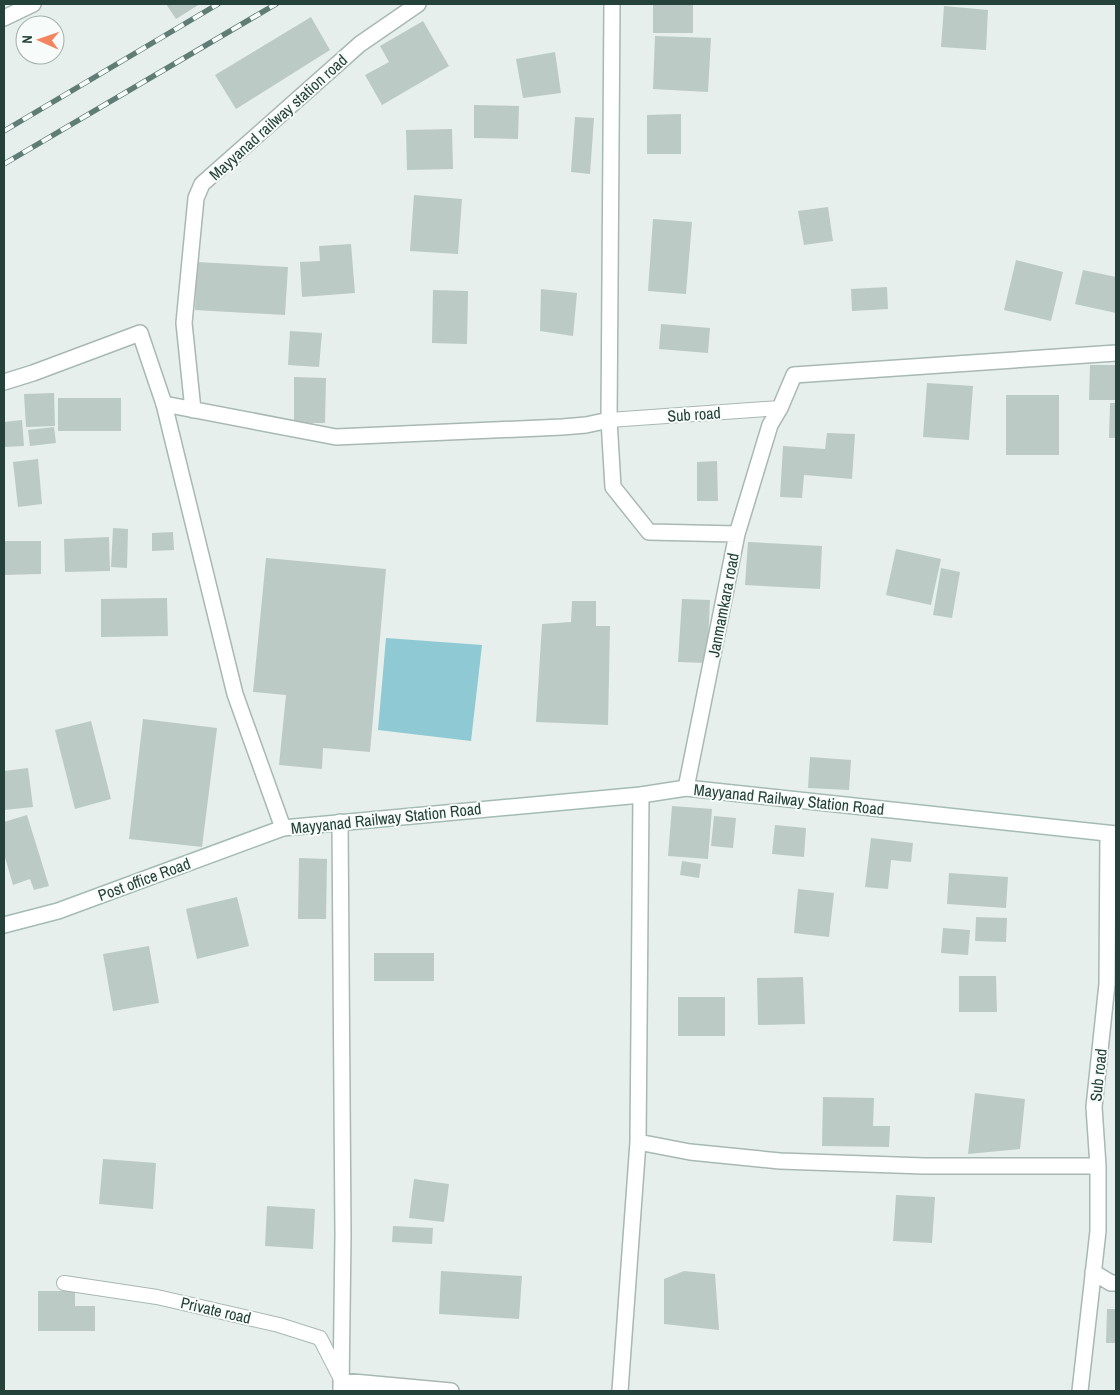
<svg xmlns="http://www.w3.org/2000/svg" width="1120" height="1395" font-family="'Archivo Narrow',sans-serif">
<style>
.water{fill:#8ec9d4}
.building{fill:#bbcac4}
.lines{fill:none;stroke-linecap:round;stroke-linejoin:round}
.service-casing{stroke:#a8b8b2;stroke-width:16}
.minor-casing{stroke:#a8b8b2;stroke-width:18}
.tertiary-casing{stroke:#a8b8b2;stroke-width:18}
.secondary-casing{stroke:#a4bbb3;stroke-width:18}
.service{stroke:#fff;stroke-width:14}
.minor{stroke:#fff;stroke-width:15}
.tertiary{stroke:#fff;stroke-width:15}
.secondary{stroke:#fff;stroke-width:15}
.rail-casing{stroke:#5f7d75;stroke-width:5.5}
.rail{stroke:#f7fbf9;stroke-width:4;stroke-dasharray:11;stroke-linecap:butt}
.labels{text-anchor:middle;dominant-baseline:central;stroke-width:4;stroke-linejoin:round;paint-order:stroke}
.street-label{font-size:16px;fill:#24423a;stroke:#f7fbf9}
</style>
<rect width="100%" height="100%" fill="#e6efeb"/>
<path class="water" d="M 386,638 L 482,645 L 471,741 L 378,730 Z"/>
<path class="building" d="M 166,4 L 200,4 L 176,19 Z
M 653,4 L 693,4 L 693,33 L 653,33 Z
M 944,6 L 988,10 L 986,50 L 941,47 Z
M 311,17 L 330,50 L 236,109 L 215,75 Z
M 423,21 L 449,66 L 382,105 L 365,75 L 389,62 L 380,46 Z
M 655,36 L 711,38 L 708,92 L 653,89 Z
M 555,52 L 561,93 L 523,98 L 516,59 Z
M 474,105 L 519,106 L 518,139 L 474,138 Z
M 681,114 L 681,154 L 647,154 L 647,115 Z
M 575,117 L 594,118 L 590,174 L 571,172 Z
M 452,129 L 453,169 L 407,170 L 406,130 Z
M 414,195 L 462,199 L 458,254 L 410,251 Z
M 828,207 L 833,241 L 804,245 L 798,211 Z
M 653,219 L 692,222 L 686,294 L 648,291 Z
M 351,244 L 355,293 L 302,297 L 300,262 L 320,261 L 319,246 Z
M 1016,260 L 1063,272 L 1051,321 L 1004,310 Z
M 197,262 L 288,267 L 285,315 L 195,310 Z
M 1083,270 L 1116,277 L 1116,313 L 1075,304 Z
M 887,287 L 888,309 L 852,311 L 851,289 Z
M 541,289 L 577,293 L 573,336 L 540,331 Z
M 433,290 L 468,291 L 467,344 L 432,343 Z
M 661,324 L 710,328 L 708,353 L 659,349 Z
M 290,331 L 322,333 L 319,367 L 288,365 Z
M 1090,365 L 1116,365 L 1116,400 L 1089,400 Z
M 294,377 L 326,378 L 325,423 L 294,423 Z
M 927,383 L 973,386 L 969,440 L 923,437 Z
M 54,393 L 55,426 L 26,427 L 24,394 Z
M 1006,395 L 1059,395 L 1059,455 L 1006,455 Z
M 58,398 L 121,398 L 121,431 L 58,431 Z
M 1110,403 L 1116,403 L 1116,438 L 1109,438 Z
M 22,420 L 24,446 L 4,447 L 4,422 Z
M 54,427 L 56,443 L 30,446 L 28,430 Z
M 827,433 L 855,434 L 852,479 L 804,475 L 802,498 L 780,497 L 783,446 L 825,449 Z
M 38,459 L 42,504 L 18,507 L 13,462 Z
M 717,461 L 718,501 L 697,501 L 697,462 Z
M 113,528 L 128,529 L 127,568 L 111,567 Z
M 173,532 L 174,550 L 152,551 L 152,533 Z
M 109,537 L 110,571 L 65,572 L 64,539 Z
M 4,541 L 41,541 L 41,574 L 4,575 Z
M 748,542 L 822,546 L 820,589 L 745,585 Z
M 896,549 L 941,559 L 931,605 L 886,595 Z
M 266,558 L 386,569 L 370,752 L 323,748 L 322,769 L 279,765 L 286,695 L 253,692 Z
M 941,568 L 960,572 L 952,618 L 933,615 Z
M 167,598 L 168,636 L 101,637 L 101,599 Z
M 682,599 L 710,600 L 707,663 L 678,662 Z
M 572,601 L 596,601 L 596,626 L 610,626 L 608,725 L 536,722 L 542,624 L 571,622 Z
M 143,719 L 217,728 L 202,847 L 129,839 Z
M 91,721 L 111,799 L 75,809 L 55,730 Z
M 810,757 L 851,760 L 849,790 L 808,788 Z
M 28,768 L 33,807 L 4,810 L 4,771 Z
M 672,806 L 712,809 L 708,859 L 668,856 Z
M 27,815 L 49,886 L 34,890 L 30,879 L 13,885 L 4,854 L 4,822 Z
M 714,816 L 736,818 L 733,848 L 711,846 Z
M 775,825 L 806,828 L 804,857 L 772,854 Z
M 871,838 L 913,843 L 911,862 L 891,860 L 888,889 L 865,887 Z
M 299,858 L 327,859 L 326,919 L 298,919 Z
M 682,861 L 701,864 L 699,878 L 680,875 Z
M 949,873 L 1008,877 L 1006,908 L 947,904 Z
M 798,889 L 834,893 L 829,937 L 794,933 Z
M 237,897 L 249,946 L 197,959 L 186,909 Z
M 976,917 L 1007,918 L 1006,942 L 975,941 Z
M 943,928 L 970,930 L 968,955 L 941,953 Z
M 149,946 L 159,1003 L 113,1011 L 103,954 Z
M 374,953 L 434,953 L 434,981 L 374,981 Z
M 959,976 L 996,976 L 997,1012 L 959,1012 Z
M 803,977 L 805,1024 L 758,1025 L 757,978 Z
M 678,997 L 725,997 L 725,1036 L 678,1036 Z
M 975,1093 L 1025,1099 L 1020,1149 L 968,1154 Z
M 823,1097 L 874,1098 L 873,1126 L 890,1126 L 889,1147 L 822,1146 Z
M 103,1159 L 156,1163 L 153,1209 L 99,1204 Z
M 414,1179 L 449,1184 L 444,1222 L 409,1218 Z
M 896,1195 L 935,1197 L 932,1243 L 893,1241 Z
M 267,1206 L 315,1209 L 313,1249 L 265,1246 Z
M 393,1226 L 433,1228 L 432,1244 L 392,1242 Z
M 441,1271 L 522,1276 L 519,1319 L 439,1314 Z
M 684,1271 L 715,1274 L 719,1330 L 664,1324 L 664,1279 Z
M 38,1291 L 75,1291 L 75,1306 L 95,1306 L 95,1331 L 38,1331 Z
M 1107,1309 L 1116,1309 L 1116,1343 L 1106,1343 Z"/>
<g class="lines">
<defs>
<path id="service" d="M 609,420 L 780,408
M 64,1283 L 157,1297 L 279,1325 L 320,1338 L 342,1381"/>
<path id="minor" d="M 612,4 L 609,420 L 613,487 L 649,532 L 737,534
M 4,18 L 33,4
M 164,404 L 336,437 L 562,427 L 586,425 L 609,420
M 193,410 L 184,323 L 196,198 L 202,184 L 360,44 L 418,4
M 686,788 L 737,534 L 770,425 L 780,408 L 794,375 L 1116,353
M 340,822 L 343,1235 L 341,1391
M 638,1142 L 690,1152 L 780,1161 L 924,1166 L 1098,1166
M 1093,1272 L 1111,1283 L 1116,1283
M 342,1381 L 451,1391
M 620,1391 L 638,1142 L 641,795
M 1080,1391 L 1098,1231 L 1098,1166 L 1094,1107 L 1107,984 L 1108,834"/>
<path id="tertiary" d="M 4,382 L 33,373 L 140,333 L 164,404 L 235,694 L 283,828"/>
<path id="secondary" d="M 4,925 L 58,911 L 283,828 L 641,795 L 686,788 L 1116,834"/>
</defs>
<use href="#service" class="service-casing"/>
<use href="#minor" class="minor-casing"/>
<use href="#tertiary" class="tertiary-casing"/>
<use href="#secondary" class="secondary-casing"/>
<use href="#service" class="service"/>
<use href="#minor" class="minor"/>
<use href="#tertiary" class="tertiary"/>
<use href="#secondary" class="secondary"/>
<defs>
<path id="rail" d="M 4,131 L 218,4
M 4,164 L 276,4"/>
</defs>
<use href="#rail" class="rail-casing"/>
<use href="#rail" class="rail"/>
</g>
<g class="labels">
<g class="street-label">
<text transform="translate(278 117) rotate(-42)">Mayyanad railway station road</text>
<text transform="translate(694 414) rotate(-4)">Sub road</text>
<text transform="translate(723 605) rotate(-79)">Janmamkara road</text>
<text transform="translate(789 799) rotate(6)">Mayyanad Railway Station Road</text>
<text transform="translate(386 818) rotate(-6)">Mayyanad Railway Station Road</text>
<text transform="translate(144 879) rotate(-20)">Post office Road</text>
<text transform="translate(1098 1075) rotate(-84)">Sub road</text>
<text transform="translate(216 1310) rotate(13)">Private road</text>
</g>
</g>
<rect width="1120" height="1395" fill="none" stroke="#24423a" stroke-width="10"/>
<g transform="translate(40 40) rotate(272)"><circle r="24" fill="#f7fbf9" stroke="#a3b1ad"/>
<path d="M0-4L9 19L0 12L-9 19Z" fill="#f4845f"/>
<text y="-8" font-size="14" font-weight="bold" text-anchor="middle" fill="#24423a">N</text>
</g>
</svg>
